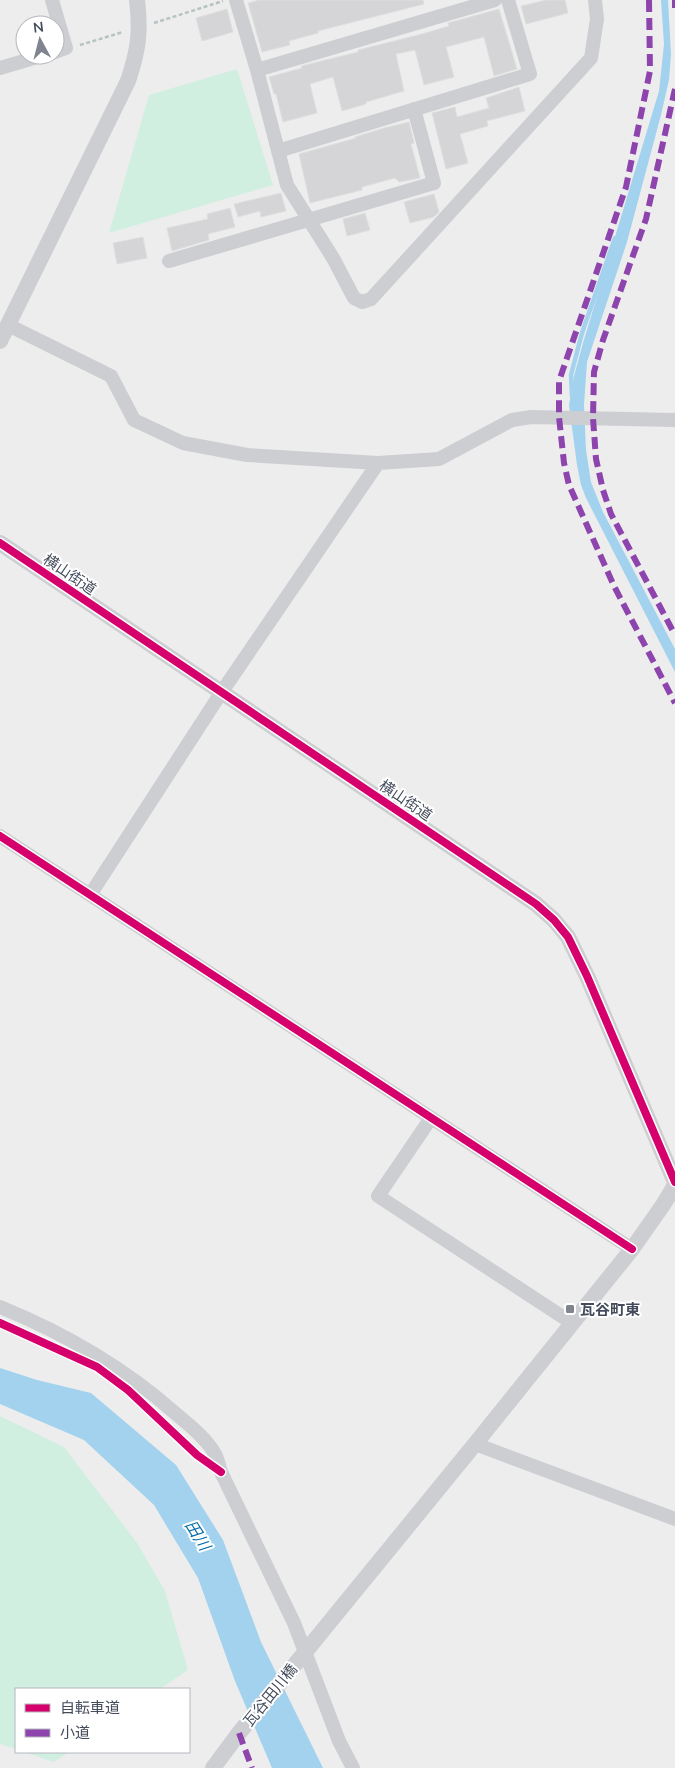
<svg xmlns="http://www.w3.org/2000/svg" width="675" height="1768" font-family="Mulish,'Noto Sans JP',sans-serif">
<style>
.green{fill:#d0efe1}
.water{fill:#a2d2ee}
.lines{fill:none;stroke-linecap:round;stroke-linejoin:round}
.stream{stroke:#a2d2ee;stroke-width:4.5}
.building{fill:#d5d5d7;stroke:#dfdfe0}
.path{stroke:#b7c3c2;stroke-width:2.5;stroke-dasharray:4 2.5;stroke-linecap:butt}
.minor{stroke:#ccced1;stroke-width:14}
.tertiary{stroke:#ccced1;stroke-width:16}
.quiet{stroke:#8e44ad;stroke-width:6;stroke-dasharray:12 6;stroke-linecap:butt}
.cycleway-casing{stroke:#fff;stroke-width:11}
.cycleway{stroke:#d6006c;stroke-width:8}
.poi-dot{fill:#80848e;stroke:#fff;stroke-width:2}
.labels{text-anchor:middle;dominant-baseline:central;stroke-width:4;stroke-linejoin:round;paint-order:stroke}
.street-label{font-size:15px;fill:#444c5b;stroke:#fff}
.poi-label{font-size:15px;font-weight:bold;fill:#444c5b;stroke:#fff;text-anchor:start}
.water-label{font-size:16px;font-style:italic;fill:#066eac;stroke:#fff}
</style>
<rect width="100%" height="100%" fill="#eeeded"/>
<path class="green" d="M 237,69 L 273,185 L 109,233 L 149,95 Z
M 0,1416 L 64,1447 L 138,1544 L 165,1591 L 188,1670 L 160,1689 L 16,1689 L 16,1749 L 0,1744 Z
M 24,1752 L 69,1752 L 54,1762 Z"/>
<path class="water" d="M 661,0 L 668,0 L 671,54 L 669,80 L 661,115 L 627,242 L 587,362 L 584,405 L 586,450 L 591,482 L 603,512 L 675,649 L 675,672 L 586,498 L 581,485 L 577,465 L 569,405 L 574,376 L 583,343 L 659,91 L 664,44 Z
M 0,1368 L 37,1380 L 91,1393 L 176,1465 L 223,1540 L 261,1642 L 323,1768 L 272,1768 L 235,1681 L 198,1578 L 154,1505 L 84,1440 L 0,1404 Z"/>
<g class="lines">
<path class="stream" d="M 572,396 L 571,375 L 582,333 L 615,238"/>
</g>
<path class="building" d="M 259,0 L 423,0 L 424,4 L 318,31 L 318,33 L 289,41 L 290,45 L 262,52 L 248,3 Z
M 546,0 L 565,0 L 568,13 L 526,24 L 521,6 Z
M 227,9 L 233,32 L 202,41 L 196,18 Z
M 499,9 L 517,69 L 494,76 L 484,37 L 446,47 L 454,77 L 424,85 L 415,50 L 396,54 L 404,91 L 366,102 L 366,104 L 342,111 L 333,77 L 310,84 L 317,113 L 283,122 L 276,94 L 274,94 L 269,77 L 302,68 L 301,66 L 358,52 L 358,50 L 422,34 L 449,26 L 448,23 Z
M 519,87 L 525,111 L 487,121 L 488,126 L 460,134 L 468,163 L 446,169 L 432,113 L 455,107 L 457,117 L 489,108 L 486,98 Z
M 409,122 L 414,143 L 411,144 L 420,178 L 399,182 L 395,178 L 362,187 L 362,190 L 310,203 L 299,154 L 356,138 L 355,137 L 384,128 Z
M 281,193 L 286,211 L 261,217 L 260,211 L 238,217 L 234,204 Z
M 434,194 L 439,212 L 434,217 L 410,223 L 404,202 Z
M 230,208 L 235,227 L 208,234 L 209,240 L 172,251 L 167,228 L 208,219 L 207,214 Z
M 365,213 L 370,230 L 347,236 L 343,219 Z
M 143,237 L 147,258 L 117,264 L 113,243 Z"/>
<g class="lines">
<path class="path" d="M 154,23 L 223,1
M 80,45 L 123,32"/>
<path class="minor" d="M 52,0 L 66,48 L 55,52
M 236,0 L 257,70 L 287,185 L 333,258 L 354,298 L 362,302 L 371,299 L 591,58 L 597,19 L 595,0
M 0,68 L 44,55
M 257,70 L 495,0
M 278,151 L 530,74 L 508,0
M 169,261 L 434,183 L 414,109
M 8,325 L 111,376 L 134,420 L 183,443 L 247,455 L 378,463 L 439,459 L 512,420 L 531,417 L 675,420
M 0,836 L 632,1249
M 90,895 L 221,693 L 378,463
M 431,1118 L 378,1196 L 572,1323
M 0,1307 C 64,1333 123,1367 175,1413 C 189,1425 205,1437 215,1454 C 218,1459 219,1466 221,1472 L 294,1623 L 339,1741 L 353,1768
M 475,1444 L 675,1519"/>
<path class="tertiary" d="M 0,341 L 128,81 C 138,51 141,33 137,0
M 0,543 L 536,904 L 554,920 L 568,937 L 587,976 L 675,1182
M 213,1768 L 239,1733 L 475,1444 L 632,1249 L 663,1205 L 675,1185"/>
<path class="quiet" d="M 649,0 L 650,71 L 626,187 L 559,381 L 559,417 L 564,463 L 569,485 L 614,586 L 675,703
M 675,0 L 675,8
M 675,89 L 646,219 L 603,340 L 594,372 L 593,418 L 596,459 L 603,490 L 611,514 L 675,635
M 239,1733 L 252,1768"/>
<defs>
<path id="cycleway" d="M 0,543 L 536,904 L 554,920 L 568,937 L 587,976 L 675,1182
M 0,836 L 632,1249
M 0,1323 L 97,1367 L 128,1390 L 197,1455 L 221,1472"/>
</defs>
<use href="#cycleway" class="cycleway-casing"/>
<use href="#cycleway" class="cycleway"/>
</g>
<rect class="poi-dot" x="565" y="1304" width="10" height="10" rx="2.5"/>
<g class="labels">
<g class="street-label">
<text transform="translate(70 574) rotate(34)">横山街道</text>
<text transform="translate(406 800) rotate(34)">横山街道</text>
<text transform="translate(270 1695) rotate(-51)">瓦谷田川橋</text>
</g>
<g class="poi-label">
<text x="580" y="1309">瓦谷町東</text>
</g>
<g class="water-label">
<text transform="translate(198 1535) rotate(58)">田川</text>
</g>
</g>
<rect x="15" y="1688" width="175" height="65" fill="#ffffff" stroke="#b4b7bd"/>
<rect x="25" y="1704" width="25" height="8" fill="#d6006c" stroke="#b4b7bd"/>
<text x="60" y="1713" font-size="15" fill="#444c5b">自転車道</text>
<rect x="25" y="1729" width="25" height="8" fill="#8e44ad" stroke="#b4b7bd"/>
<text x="60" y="1738" font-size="15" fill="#444c5b">小道</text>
<g transform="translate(40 40) rotate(353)"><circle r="24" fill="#ffffff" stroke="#b4b7bd"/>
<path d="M0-4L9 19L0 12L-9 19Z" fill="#80848e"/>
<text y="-8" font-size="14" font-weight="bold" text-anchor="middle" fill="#444c5b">N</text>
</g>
</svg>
